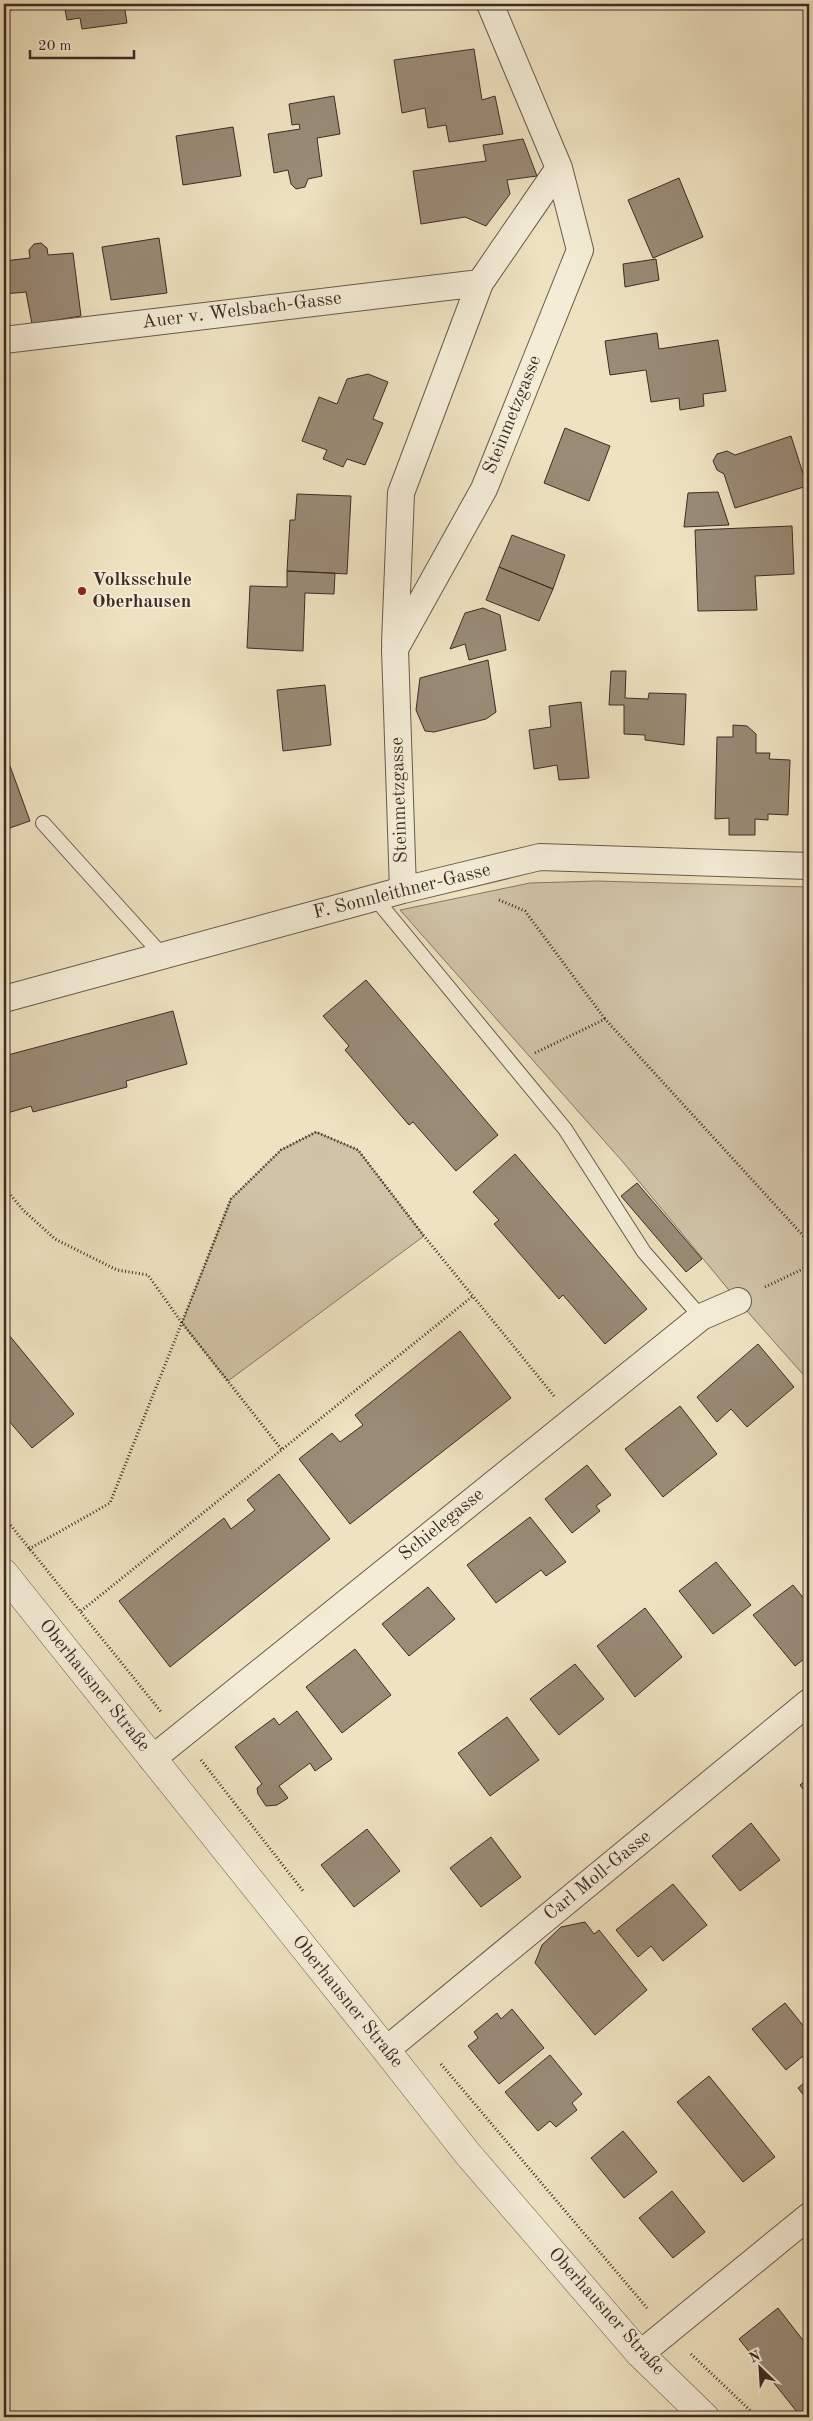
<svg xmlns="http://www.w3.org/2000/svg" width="813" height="2421" font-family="'Old Standard TT',serif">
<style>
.green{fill:#d0c3a6;stroke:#867866}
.building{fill:#998b76;stroke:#3c2c25}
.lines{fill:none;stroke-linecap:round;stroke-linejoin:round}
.service-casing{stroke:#685a4c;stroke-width:16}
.minor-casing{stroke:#685a4c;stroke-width:28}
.tertiary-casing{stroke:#685a4c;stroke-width:29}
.path{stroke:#3c2c25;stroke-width:3;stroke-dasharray:1 2.5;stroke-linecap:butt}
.service{stroke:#f4ecd6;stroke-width:14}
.minor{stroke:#f4ecd6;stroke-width:26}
.tertiary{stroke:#f4ecd6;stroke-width:28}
.poi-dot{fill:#8f2418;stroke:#f4ecd6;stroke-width:2}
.labels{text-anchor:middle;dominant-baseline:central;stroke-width:4;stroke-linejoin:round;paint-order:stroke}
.street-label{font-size:19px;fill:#3c2c25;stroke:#f4ecd6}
.poi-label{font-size:19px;font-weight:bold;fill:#3c2c25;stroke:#f4ecd6;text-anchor:start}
</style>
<rect width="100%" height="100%" fill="#eee2c0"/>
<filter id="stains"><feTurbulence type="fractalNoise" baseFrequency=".004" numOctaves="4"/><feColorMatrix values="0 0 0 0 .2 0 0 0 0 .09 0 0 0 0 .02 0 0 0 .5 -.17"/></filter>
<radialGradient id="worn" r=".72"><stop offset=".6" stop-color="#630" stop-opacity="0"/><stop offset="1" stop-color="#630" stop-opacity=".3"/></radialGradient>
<path class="green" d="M 597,881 L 809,887 L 809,1381 L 738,1301 L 622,1161 L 400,910 L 530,883 Z
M 316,1132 L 358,1150 L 424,1236 L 228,1381 L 182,1323 L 231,1199 L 281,1150 Z"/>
<path class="building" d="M 4,4 L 25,4 L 26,8 L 4,11 Z
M 25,4 L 57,4 L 26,8 Z
M 64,4 L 124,4 L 127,23 L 82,29 L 80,18 L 67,20 Z
M 474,49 L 482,100 L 495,96 L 503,134 L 449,142 L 446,125 L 428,128 L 425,108 L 402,113 L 394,60 Z
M 334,96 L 340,134 L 317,138 L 322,176 L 308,179 L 305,187 L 296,189 L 291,184 L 288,170 L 274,173 L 268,134 L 300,129 L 299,124 L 292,125 L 289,104 Z
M 233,127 L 241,176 L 183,185 L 176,136 Z
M 523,139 L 537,176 L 507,180 L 510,194 L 486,226 L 465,217 L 421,224 L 413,171 L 486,161 L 483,145 Z
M 679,178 L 703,237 L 653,258 L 628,200 Z
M 159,238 L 167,293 L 111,300 L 102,247 Z
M 41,243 L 47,248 L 48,255 L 73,253 L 81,316 L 32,324 L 26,292 L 4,294 L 4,261 L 30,258 L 29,250 L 34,244 Z
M 656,259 L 659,280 L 625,287 L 623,264 Z
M 657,333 L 659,349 L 718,340 L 726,391 L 703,394 L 704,406 L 680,410 L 679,398 L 651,402 L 646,370 L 610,375 L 605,341 Z
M 368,374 L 388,382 L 373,419 L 383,423 L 365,465 L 347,459 L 343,467 L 323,459 L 327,450 L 302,441 L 319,397 L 337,404 L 347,379 Z
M 565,428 L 610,446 L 589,501 L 544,483 Z
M 791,436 L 807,486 L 735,508 L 724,474 L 717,470 L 713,461 L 717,454 L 727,451 L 735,455 Z
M 718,492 L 729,525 L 684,527 L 688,493 Z
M 297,494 L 351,496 L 347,574 L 287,571 L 290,520 L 295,520 Z
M 792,526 L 794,574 L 755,576 L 757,610 L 698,611 L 695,530 Z
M 512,535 L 565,555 L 553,589 L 499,567 Z
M 499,567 L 553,589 L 539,621 L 486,600 Z
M 287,571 L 335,573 L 334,594 L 305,593 L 303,651 L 247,648 L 250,586 L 287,587 Z
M 483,608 L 500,615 L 506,650 L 469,660 L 465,644 L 450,649 L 465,613 Z
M 488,660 L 496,712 L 486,719 L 434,732 L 425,731 L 416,710 L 420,678 Z
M 611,671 L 626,671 L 625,698 L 648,699 L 649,693 L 686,694 L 684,745 L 645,740 L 645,735 L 624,734 L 624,705 L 609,705 Z
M 325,685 L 331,745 L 283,751 L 277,690 Z
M 581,702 L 589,778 L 559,780 L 557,765 L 534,769 L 529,730 L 551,727 L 549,706 Z
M 733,725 L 747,726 L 756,734 L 756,753 L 770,753 L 769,759 L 790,760 L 788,815 L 768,814 L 768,820 L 755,819 L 755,835 L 729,835 L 729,818 L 715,819 L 717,737 L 733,737 Z
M 10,766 L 30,821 L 4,830 L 4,768 Z
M 366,980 L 498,1135 L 456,1171 L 413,1122 L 409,1125 L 345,1050 L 349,1046 L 323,1016 Z
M 173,1011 L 187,1064 L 126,1081 L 127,1087 L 33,1112 L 31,1106 L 4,1114 L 4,1056 Z
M 515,1154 L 647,1309 L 605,1344 L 563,1295 L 559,1299 L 494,1224 L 499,1220 L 473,1192 Z
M 637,1183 L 702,1259 L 686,1272 L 621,1196 Z
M 4,1329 L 74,1414 L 32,1448 L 9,1421 L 5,1425 L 4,1423 Z
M 460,1331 L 511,1398 L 350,1524 L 299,1459 L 332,1433 L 340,1442 L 363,1425 L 355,1415 Z
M 758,1344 L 794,1387 L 747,1427 L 731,1409 L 717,1422 L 697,1397 Z
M 680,1406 L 717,1454 L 663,1497 L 625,1449 Z
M 587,1465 L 611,1495 L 596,1506 L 600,1511 L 572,1533 L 545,1499 Z
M 279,1474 L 330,1539 L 170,1667 L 119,1601 L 224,1518 L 231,1529 L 255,1510 L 247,1500 Z
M 530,1517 L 566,1562 L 546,1576 L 541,1570 L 496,1603 L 467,1565 Z
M 716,1562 L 751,1605 L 713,1634 L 679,1591 Z
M 793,1585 L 809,1605 L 809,1655 L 795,1666 L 753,1615 Z
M 428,1587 L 455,1619 L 409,1656 L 382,1624 Z
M 645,1608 L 682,1657 L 635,1697 L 597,1646 Z
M 355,1649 L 391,1695 L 342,1733 L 306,1687 Z
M 575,1664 L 604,1699 L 559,1735 L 530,1699 Z
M 297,1711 L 332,1759 L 315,1771 L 310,1763 L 279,1786 L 288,1798 L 277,1805 L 266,1806 L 258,1794 L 257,1788 L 262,1784 L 235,1747 L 274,1718 L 279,1725 Z
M 507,1717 L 539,1760 L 490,1796 L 458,1753 Z
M 809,1778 L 809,1797 L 800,1785 Z
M 751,1823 L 780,1860 L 740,1891 L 712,1856 Z
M 367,1829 L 400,1871 L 354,1907 L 321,1865 Z
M 491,1837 L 521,1877 L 481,1907 L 450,1868 Z
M 673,1884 L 707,1925 L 663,1961 L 651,1946 L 638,1957 L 616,1930 Z
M 585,1922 L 594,1934 L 599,1930 L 647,1990 L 595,2035 L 535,1963 L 542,1945 L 561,1927 Z
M 785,2003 L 809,2033 L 809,2051 L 786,2070 L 752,2029 Z
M 512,2009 L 544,2048 L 499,2084 L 468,2046 L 478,2038 L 474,2032 L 497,2013 L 501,2019 Z
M 550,2055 L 582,2094 L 572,2103 L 577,2110 L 556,2127 L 550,2121 L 538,2131 L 505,2092 Z
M 709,2076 L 775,2157 L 743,2182 L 677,2102 Z
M 809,2079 L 809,2102 L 798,2088 Z
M 623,2131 L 657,2172 L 624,2198 L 591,2158 Z
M 672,2191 L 705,2232 L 673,2258 L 639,2218 Z
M 778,2308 L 809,2348 L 809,2417 L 801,2417 L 739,2339 Z"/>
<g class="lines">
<defs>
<path id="service" d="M 43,823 L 162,955
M 375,898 L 565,1129 L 644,1252 L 701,1317"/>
<path id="minor" d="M 4,340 L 480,283
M 395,643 L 401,493 L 480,283 L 559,168
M 403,890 L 395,649 L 484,489 L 580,250 L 559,168 L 490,4
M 4,999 L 403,890 L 540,857 L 809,866
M 152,1759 L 701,1317 L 738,1301
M 386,2050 L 809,1702
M 640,2354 L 809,2216"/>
<path id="tertiary" d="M 4,1573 L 386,2050 L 467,2153 L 640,2354 L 705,2417"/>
</defs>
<use href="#service" class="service-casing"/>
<use href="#minor" class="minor-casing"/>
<use href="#tertiary" class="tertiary-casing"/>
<path class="path" d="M 499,900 L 525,911 L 605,1019
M 535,1053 L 605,1019 L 809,1242
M 4,1187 L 23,1210 L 55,1239 L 117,1270 L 148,1275 L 182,1323 L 282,1450
M 765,1287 L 809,1266
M 4,1517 L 162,1713
M 29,1549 L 110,1503 L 231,1199 L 281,1150 L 316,1132 L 358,1150 L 424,1236 L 554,1396
M 81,1611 L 473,1296
M 201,1760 L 303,1891
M 441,2064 L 647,2308
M 691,2354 L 757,2417"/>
<use href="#service" class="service"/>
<use href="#minor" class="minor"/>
<use href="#tertiary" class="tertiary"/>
</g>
<circle class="poi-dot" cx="82" cy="591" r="5"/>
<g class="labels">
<g class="street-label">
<text transform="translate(242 311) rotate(-7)">Auer v. Welsbach-Gasse</text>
<text transform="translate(513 415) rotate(-68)">Steinmetzgasse</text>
<text transform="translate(400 800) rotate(-92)">Steinmetzgasse</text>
<text transform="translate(402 892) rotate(-14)">F. Sonnleithner-Gasse</text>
<text transform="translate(442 1525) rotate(-39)">Schielegasse</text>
<text transform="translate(94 1686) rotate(51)">Oberhausner Straße</text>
<text transform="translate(598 1876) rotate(-39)">Carl Moll-Gasse</text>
<text transform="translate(347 2002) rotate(51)">Oberhausner Straße</text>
<text transform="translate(606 2312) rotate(48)">Oberhausner Straße</text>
</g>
<g class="poi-label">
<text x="92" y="580">Volksschule<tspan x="92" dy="22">Oberhausen</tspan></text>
</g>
</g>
<rect width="813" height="2421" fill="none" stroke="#eee2c0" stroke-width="20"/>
<rect x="5" y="5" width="803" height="2411" fill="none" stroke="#3c2c25" stroke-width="2.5"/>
<rect x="10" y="10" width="793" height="2401" fill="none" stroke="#3c2c25"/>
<g transform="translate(760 2368) rotate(335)" stroke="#f4ecd6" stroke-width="4" paint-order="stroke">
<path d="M0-4L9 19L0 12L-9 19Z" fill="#3c2c25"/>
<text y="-8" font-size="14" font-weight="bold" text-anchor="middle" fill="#3c2c25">N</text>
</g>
<path d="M30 50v8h104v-8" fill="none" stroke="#3c2c25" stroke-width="2.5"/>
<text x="38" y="50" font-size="15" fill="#3c2c25" stroke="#f4ecd6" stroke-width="4" paint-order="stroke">20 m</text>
<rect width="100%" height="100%" filter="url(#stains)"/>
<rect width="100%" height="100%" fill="url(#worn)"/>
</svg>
